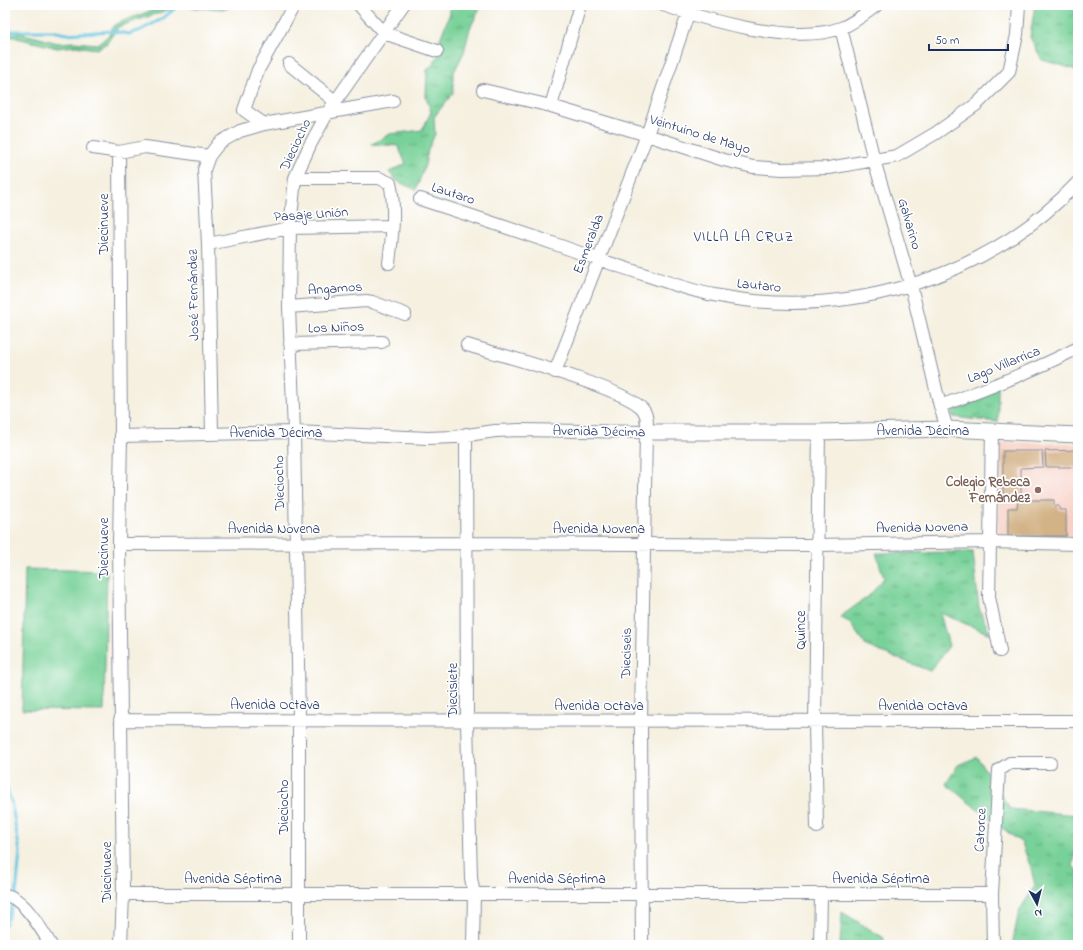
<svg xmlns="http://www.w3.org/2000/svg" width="1083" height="950" font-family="'Indie Flower',sans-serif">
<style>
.built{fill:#f7d1c6}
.grass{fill:url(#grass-tufts);stroke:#4a807b}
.pitch{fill:#78d198;stroke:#4a807b}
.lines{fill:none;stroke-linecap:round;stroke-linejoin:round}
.stream{stroke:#67c6e5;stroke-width:3}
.building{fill:#d3b287}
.minor-casing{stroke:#88909f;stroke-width:14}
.tertiary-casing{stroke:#88909f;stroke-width:17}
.minor{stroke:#fff;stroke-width:12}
.tertiary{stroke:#fff;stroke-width:15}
.education-dot{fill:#8d6e63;stroke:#fff;stroke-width:1.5}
.labels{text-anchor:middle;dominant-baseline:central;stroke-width:3.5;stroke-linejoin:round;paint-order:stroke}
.street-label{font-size:14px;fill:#1b2f5e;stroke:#fff}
.education-label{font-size:14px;font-weight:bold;fill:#785e54;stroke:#fff;text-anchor:end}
.neighbourhood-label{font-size:15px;letter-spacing:1px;fill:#1b2f5e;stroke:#fff}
</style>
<defs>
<pattern id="grass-tufts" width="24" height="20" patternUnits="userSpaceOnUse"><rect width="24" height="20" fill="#78d198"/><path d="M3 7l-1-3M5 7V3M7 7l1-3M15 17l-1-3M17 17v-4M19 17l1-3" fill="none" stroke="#62aa7f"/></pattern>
</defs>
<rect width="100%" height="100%" fill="#fff"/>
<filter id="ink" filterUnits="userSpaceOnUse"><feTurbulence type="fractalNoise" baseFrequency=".025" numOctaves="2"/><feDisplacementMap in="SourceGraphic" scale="8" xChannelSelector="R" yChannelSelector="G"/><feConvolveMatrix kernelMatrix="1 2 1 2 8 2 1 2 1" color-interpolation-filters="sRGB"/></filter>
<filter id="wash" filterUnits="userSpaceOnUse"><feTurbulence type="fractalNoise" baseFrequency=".012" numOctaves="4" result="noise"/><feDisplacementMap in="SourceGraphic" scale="16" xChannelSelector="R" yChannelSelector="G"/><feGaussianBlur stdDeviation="0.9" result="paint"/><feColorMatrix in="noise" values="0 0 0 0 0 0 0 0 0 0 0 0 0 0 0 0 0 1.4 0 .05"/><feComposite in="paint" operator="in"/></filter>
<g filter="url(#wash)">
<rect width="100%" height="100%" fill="#f5f0e0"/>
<path class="built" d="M 1004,442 L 1078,444 L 1078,536 L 998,535 L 999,445 Z"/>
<path class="grass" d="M 168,5 L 234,5 L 226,9 L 197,8 L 182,5 L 118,27 L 107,43 L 97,49 L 75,46 L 57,48 L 5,35 L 5,29 L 58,43 L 73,42 L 98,44 L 108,36 L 114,25 L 128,19 Z
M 450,5 L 478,5 L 481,7 L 470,28 L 464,52 L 453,74 L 453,93 L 434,117 L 435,134 L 428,150 L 425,165 L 416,190 L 397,181 L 389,172 L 406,164 L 398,146 L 372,144 L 390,134 L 422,130 L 431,112 L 426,97 L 427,70 L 433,64 L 442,49 L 440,39 L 450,13 Z
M 1035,5 L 1075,5 L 1073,10 L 1078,12 L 1078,76 L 1074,69 L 1042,60 L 1030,37 Z
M 998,387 L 998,422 L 953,417 L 949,406 Z
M 973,552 L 979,608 L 990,634 L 940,613 L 949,646 L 930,671 L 866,646 L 849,622 L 840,617 L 869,596 L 884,578 L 876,553 Z
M 977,757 L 1010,809 L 1078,815 L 1078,834 L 1073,866 L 1078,871 L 1078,945 L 1012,945 L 1019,911 L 1035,886 L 1031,868 L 1022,843 L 977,809 L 946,784 L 958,765 Z
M 842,912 L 884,938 L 882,945 L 840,945 Z"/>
<path class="pitch" d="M 25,569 L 107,571 L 104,711 L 22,710 Z"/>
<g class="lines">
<path class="stream" d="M 247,5 L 248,5
M 5,31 L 52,31 L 66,34 L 112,31 L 129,34 L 141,30 L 162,19 L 179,5
M 5,785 L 11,801 L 20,852 L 16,895
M 5,925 L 14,902"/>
</g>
<g id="blocks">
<path class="building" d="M 1078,450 L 1078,467 L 1046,467 L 1045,451 Z
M 1003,451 L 1042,451 L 1043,467 L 1021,468 L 1021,494 L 1003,494 Z
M 1018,500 L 1054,500 L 1054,506 L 1059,506 L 1059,510 L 1066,510 L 1066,536 L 1008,536 L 1008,508 L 1017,508 Z"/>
</g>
</g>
<g filter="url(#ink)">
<use href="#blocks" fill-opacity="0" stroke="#88909f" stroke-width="1"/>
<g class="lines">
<defs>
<path id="minor" d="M 359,5 L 384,33 L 437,51
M 663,5 C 709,21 794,45 841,28 C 854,23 866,13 877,5
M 841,28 L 874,160 L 911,286 L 940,406 L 947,429
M 289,64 L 336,102
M 483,90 L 551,106 L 647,135 L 724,160 L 753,167 L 782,169 L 829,168 L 897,156 L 936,133 L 977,104 L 1009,72 L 1017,35 L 1019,5
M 551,106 L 580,5
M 264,124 L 244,110 L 258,70 L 294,5
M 93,148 L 119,152 L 145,147 L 209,156
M 119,152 L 121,436 L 119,544 L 123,894 L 121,945
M 295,178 L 379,178 L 390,183 C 396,209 392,237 389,263
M 420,199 C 466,214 512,229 558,245 C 588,256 618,266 649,276 C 670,283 692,291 714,295 C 844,321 986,280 1078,182
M 208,244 L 290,228 L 392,226
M 289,307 L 366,301 L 372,302 L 405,314
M 290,344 L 382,342
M 467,345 C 497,354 631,389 644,411 C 648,418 647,425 646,432 L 641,721 L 642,945
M 555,372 L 647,135 L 688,14
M 940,406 C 987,389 1033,371 1078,348
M 992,431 L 989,597 L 1000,651
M 212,433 L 208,244 L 204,170 L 209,156 L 219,143 L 240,131 L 264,124 L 393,101
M 466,434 L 467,721 L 471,878 L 474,894 L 473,945
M 121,436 L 294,432 L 428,438 L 454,437 L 495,431 L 519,430 L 646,432
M 119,544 L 468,543 L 817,545 L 989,542 L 1078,544
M 120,720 L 1078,721
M 817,827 L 815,721 L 819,432
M 123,894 L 992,894
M 5,895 C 23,897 42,930 51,945
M 299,945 L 299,720 L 294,432 L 289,307 L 290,228 L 295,178 L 310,145 L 328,112 L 403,5
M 820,945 L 821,894
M 993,945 L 992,894 L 999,770 L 1010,763 L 1050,763"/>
<path id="tertiary" d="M 646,432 L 819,432 L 947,429 L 1078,435"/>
</defs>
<use href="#minor" class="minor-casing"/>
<use href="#tertiary" class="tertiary-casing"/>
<use href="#minor" class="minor"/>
<use href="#tertiary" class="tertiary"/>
</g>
</g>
<circle class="education-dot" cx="1038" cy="490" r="4"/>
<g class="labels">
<g class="street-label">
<text transform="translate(700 135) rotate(17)">Veintuino de Mayo</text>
<text transform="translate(296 145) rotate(-65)">Dieciocho</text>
<text transform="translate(453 194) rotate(18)">Lautaro</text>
<text transform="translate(311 215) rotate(-4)">Pasaje Unión</text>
<text transform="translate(104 224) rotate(-90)">Diecinueve</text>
<text transform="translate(909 224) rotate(74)">Galvarino</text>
<text transform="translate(589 244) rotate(-69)">Esmeralda</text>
<text transform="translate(759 286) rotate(6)">Lautaro</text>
<text transform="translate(335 289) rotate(-4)">Angamos</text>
<text transform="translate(194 295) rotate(-91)">José Fernández</text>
<text transform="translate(336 328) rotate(-2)">Los Niños</text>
<text transform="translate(1004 365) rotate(-22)">Lago Villarrica</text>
<text x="923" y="431">Avenida Décima</text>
<text transform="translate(599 432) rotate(1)">Avenida Décima</text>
<text x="276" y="433">Avenida Décima</text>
<text transform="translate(280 483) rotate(-91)">Dieciocho</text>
<text transform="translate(922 528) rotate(-1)">Avenida Novena</text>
<text x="274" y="529">Avenida Novena</text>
<text x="599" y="529">Avenida Novena</text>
<text transform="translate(104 548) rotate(-90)">Diecinueve</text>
<text transform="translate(801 630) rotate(-90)">Quince</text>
<text transform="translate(627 653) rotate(-89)">Dieciseis</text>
<text transform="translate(453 690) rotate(-90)">Diecisiete</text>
<text x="275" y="705">Avenida Octava</text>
<text x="599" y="706">Avenida Octava</text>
<text x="923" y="706">Avenida Octava</text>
<text transform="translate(284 807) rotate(-90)">Dieciocho</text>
<text transform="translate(981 830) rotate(-87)">Catorce</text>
<text transform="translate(107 872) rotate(-90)">Diecinueve</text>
<text x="233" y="879">Avenida Séptima</text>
<text x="557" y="879">Avenida Séptima</text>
<text x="881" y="879">Avenida Séptima</text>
</g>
<g class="education-label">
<text x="1030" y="482">Colegio Rebeca<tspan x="1030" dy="16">Fernández</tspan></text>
</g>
<g class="neighbourhood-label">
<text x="744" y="237">VILLA LA CRUZ</text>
</g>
</g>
<rect width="1083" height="950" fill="none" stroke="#fff" stroke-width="20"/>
<g transform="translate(1037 904) rotate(173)" stroke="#ffffff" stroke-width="3" paint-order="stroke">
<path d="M0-3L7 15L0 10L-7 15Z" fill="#1b2f5e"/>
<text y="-6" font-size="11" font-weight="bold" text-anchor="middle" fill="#1b2f5e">N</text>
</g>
<path d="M929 44v6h79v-6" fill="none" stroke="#1b2f5e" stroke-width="2"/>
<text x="935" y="44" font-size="12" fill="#1b2f5e" stroke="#ffffff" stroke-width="3" paint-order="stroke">50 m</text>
</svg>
